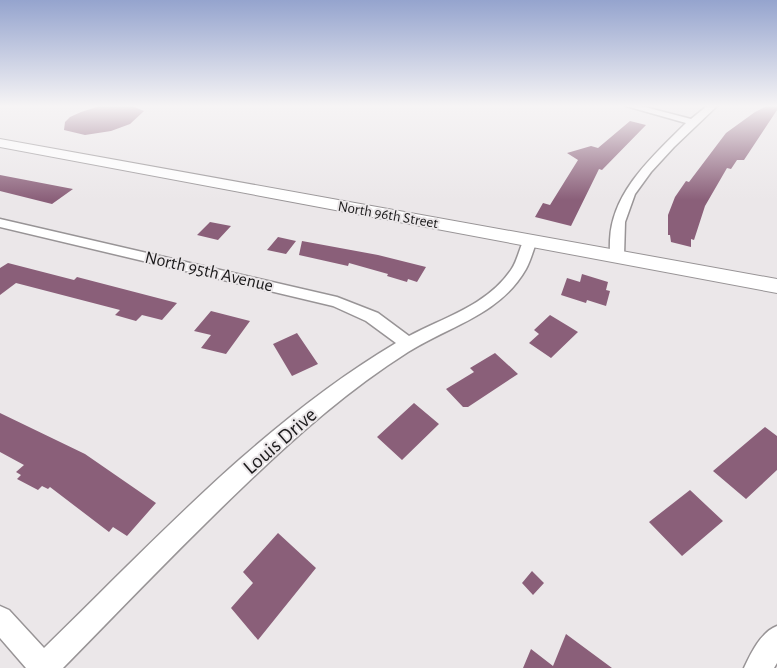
<svg xmlns="http://www.w3.org/2000/svg" width="777" height="668" font-family="'Alegreya Sans',sans-serif">
<style>
.building{fill:#8a5f79}
.lines{fill:none;stroke-linecap:round;stroke-linejoin:round}
.street-casing{stroke:#989496;stroke-width:3}
.secondary-casing{stroke:#989496;stroke-width:2}
.street{fill:#fff;fill-rule:evenodd}
.secondary{fill:#fff;fill-rule:evenodd}
.labels{text-anchor:middle;dominant-baseline:central;stroke-width:4;stroke-linejoin:round;paint-order:stroke}
.far-street-label{font-size:15px;fill:#1c1b1c;stroke:#ebe7e9}
.street-label{font-size:18px;fill:#1c1b1c;stroke:#ebe7e9}
.near-street-label{font-size:21px;fill:#1c1b1c;stroke:#ebe7e9}
</style>
<rect width="100%" height="100%" fill="#ebe7e9"/>
<path class="building" d="M 100,106 L 132,106 L 144,111 L 130,124 L 111,131 L 85,135 L 64,130 L 65,122 L 70,117 L 81,112 Z
M 767,106 L 777,106 L 777,110 L 744,160 L 737,160 L 731,169 L 727,168 L 705,206 L 694,240 L 691,239 L 691,247 L 671,242 L 670,235 L 668,235 L 668,215 L 675,197 L 686,181 L 689,182 L 726,133 L 755,112 Z
M 630,121 L 646,125 L 602,170 L 599,169 L 571,226 L 535,217 L 543,203 L 550,205 L 578,160 L 567,153 L 591,146 L 598,148 Z
M 0,175 L 73,189 L 52,204 L 0,191 Z
M 210,222 L 231,226 L 218,240 L 197,235 Z
M 278,237 L 296,241 L 286,254 L 267,250 Z
M 302,241 L 378,255 L 426,267 L 417,282 L 408,279 L 407,282 L 387,276 L 388,274 L 349,263 L 348,266 L 299,255 Z
M 8,263 L 74,280 L 77,277 L 177,303 L 162,320 L 142,315 L 136,321 L 115,315 L 120,310 L 16,283 L 0,295 L 0,268 Z
M 582,274 L 608,282 L 606,290 L 610,291 L 606,306 L 587,300 L 586,303 L 561,295 L 567,278 L 580,282 Z
M 211,311 L 250,321 L 226,354 L 201,348 L 211,335 L 194,331 Z
M 550,315 L 578,332 L 551,358 L 529,343 L 539,334 L 534,330 Z
M 297,333 L 318,364 L 292,376 L 273,344 Z
M 495,353 L 518,374 L 468,407 L 463,407 L 446,389 L 474,372 L 470,368 Z
M 414,403 L 439,424 L 402,460 L 377,437 Z
M 0,413 L 85,454 L 156,503 L 127,536 L 113,527 L 109,532 L 50,487 L 48,489 L 42,486 L 38,490 L 17,479 L 21,475 L 16,472 L 24,465 L 0,452 Z
M 765,427 L 777,436 L 777,470 L 746,499 L 713,471 Z
M 690,490 L 723,521 L 682,556 L 649,522 Z
M 278,533 L 316,568 L 258,640 L 231,608 L 253,583 L 243,572 Z
M 532,571 L 544,583 L 533,595 L 522,583 Z
M 566,634 L 612,668 L 523,668 L 531,649 L 553,666 Z"/>
<g class="lines">
<defs>
<path id="street" d="M 626,106 L 641,106 L 691,119 L 707,106 L 717,106 L 674,147 L 651,172 L 635,194 L 625,222 L 624,256 L 622,259 L 612,259 C 609,254 610,247 610,240 C 612,191 654,155 686,123 Z
M 0,219 L 337,297 L 378,313 L 409,336 C 445,317 487,305 511,270 C 518,260 519,248 525,238 L 530,237 L 537,241 C 533,250 531,260 526,269 C 500,315 449,326 408,352 C 348,390 295,437 244,486 C 182,545 123,607 63,668 L 26,668 L 0,638 L 0,606 L 9,610 L 44,648 C 153,542 263,422 396,343 L 366,321 L 333,306 L 0,227 Z
M 777,626 L 777,663 L 774,668 L 744,668 C 751,653 761,632 777,626 Z"/>
<path id="secondary" d="M 0,139 L 777,279 L 777,293 L 0,147 Z"/>
</defs>
<use href="#street" class="street-casing"/>
<use href="#secondary" class="secondary-casing"/>
<use href="#street" class="street"/>
<use href="#secondary" class="secondary"/>
</g>
<linearGradient id="sky" x2="0" y2="1"><stop stop-color="#95a4ce"/><stop offset="0.53" stop-color="#f6f4f5"/><stop offset="1" stop-color="#f6f4f5" stop-opacity="0"/></linearGradient>
<rect width="777" height="200" fill="url(#sky)"/>
<g class="labels">
<g class="far-street-label">
<text transform="translate(388 215) rotate(10)">North 96th Street</text>
</g>
<g class="street-label">
<text transform="translate(209 272) rotate(13)">North 95th Avenue</text>
</g>
<g class="near-street-label">
<text transform="translate(280 441) rotate(-41)">Louis Drive</text>
</g>
</g>
</svg>
